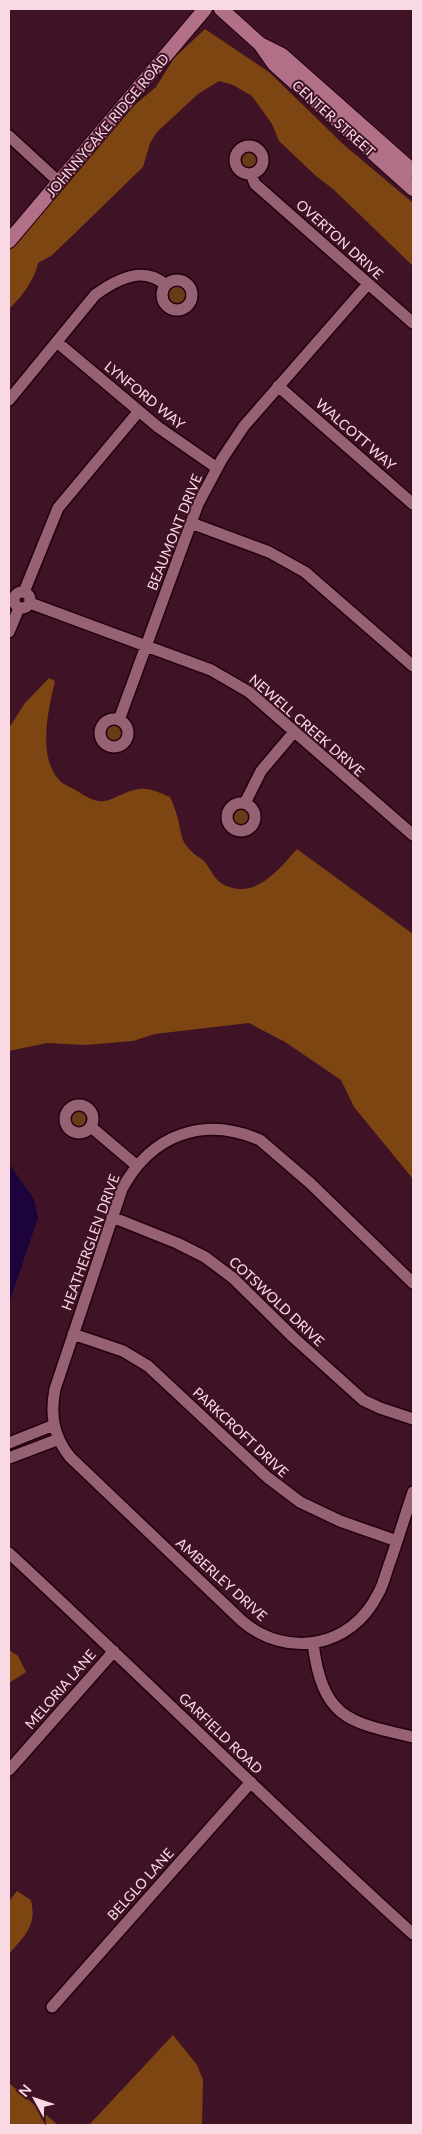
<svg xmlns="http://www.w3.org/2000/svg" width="422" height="2134" font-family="Lato,sans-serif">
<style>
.green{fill:#683c17}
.forest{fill:#7d4512}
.water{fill:#1c033b}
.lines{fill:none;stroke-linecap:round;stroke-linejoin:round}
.minor-casing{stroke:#23000e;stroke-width:14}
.major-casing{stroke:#23000e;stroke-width:16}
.minor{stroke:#976174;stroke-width:11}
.major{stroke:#b17087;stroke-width:14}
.labels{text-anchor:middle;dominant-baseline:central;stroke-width:4;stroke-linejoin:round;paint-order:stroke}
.street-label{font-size:14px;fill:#f9dae4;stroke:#3f1225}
</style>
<rect width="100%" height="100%" fill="#3f1225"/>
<path class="green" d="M239 160a10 10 0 1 1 20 0a10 10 0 1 1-20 0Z
M168 296a10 10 0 1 1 20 0a10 10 0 1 1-20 0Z
M105 734a9 9 0 1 1 18 0a9 9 0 1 1-18 0Z
M233 818a9 9 0 1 1 18 0a9 9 0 1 1-18 0Z
M69 1118a10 10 0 1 1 20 0a10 10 0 1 1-20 0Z"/>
<path class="forest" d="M 205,29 L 269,72 L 344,145 L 413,203 L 413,266 L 333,189 L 316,176 L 279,141 L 272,124 L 252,96 L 233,85 L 219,81 L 198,94 L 157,132 L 150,143 L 143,167 L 72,236 L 51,256 L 38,263 C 35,279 21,298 9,309 L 9,251 L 125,113 L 156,87 L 174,58 Z
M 49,678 L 55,681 C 48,711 37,757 60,781 C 65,786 72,787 77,791 C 87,797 93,802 105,801 C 111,800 117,796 123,794 C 144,785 150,789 170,797 C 173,804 176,811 178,819 C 181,831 180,840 190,850 C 195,856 203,858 207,865 C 212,872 216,881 224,885 C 256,900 279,869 297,849 L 413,934 L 413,1179 L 354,1107 L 341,1080 L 285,1042 L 249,1023 L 155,1034 L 133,1041 L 85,1045 L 47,1043 L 9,1051 L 9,728 L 25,703 Z
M 9,1650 L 18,1656 L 26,1672 L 9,1683 Z
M 17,1891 L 31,1900 C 37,1926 25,1935 9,1954 L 9,1901 Z
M 173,2035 L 197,2065 L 203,2080 L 202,2125 L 89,2125 Z
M 9,2083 L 58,2125 L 9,2125 Z"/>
<path class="water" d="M 9,1164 L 34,1199 L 38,1218 L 9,1303 Z"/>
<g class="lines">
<defs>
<path id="minor" d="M 9,136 L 59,182
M235 160a14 14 0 1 1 28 0a14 14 0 1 1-28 0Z
M 251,174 L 255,184 L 413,323
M162 295a15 15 0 1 1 30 0a15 15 0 1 1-30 0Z
M 57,342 L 158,427 L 217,468
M 278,386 L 413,504
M 9,400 L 95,295 C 110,284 133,270 152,277 C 157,278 162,282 166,285
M 191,523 L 269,552 L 305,572 L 413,666
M14 600a8 8 0 1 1 16 0a8 8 0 1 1-16 0Z
M 24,592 L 58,508 L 139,411
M 30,603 L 211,670 L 249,692 L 413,835
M 9,632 L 19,608
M100 733a14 14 0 1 1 28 0a14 14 0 1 1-28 0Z
M 119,720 L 198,504 L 222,459 L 244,426 L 368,284
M227 817a14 14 0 1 1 28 0a14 14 0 1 1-28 0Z
M 245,803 L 261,771 L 294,732
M65 1119a14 14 0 1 1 28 0a14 14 0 1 1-28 0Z
M 91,1127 L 136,1165
M 112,1217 L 177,1243 L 205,1257 L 233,1278 L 293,1337 L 363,1400 L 380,1408 L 413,1419
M 413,1283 L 310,1183 L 260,1140 C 203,1115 151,1135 122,1189 L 55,1389 C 50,1414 53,1436 70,1457 L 242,1621 C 287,1659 351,1648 378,1594 C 384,1584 386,1572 390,1562 C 398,1539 405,1516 413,1492
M 73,1334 L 123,1351 L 148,1366 L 267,1477 L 300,1502 L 340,1521 L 397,1541
M 9,1443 L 54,1425
M 9,1458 L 59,1439
M 9,1553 C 145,1679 276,1810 413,1934
M 313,1644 C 323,1718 347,1722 413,1737
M 9,1770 L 114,1651
M 52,2007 L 251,1782"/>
<path id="major" d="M 221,9 L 260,44 L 274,64 L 413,189
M 260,44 L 282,55 L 413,171
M 9,241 L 205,9"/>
</defs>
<use href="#minor" class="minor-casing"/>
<use href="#major" class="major-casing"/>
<use href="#minor" class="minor"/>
<use href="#major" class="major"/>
</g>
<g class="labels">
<g class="street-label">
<text transform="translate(334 118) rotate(42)">CENTER STREET</text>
<text transform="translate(107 125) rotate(-50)">JOHNNYCAKE RIDGE ROAD</text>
<text transform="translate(340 239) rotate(42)">OVERTON DRIVE</text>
<text transform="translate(145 395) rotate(39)">LYNFORD WAY</text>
<text transform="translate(356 434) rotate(41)">WALCOTT WAY</text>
<text transform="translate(174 532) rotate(-68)">BEAUMONT DRIVE</text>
<text transform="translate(307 725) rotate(41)">NEWELL CREEK DRIVE</text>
<text transform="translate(90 1242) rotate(-70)">HEATHERGLEN DRIVE</text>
<text transform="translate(277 1301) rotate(43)">COTSWOLD DRIVE</text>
<text transform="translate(241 1432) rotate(43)">PARKCROFT DRIVE</text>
<text transform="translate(222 1579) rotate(42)">AMBERLEY DRIVE</text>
<text transform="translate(60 1689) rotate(-49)">MELORIA LANE</text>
<text transform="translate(221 1733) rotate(44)">GARFIELD ROAD</text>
<text transform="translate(140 1884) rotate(-48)">BELGLO LANE</text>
</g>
</g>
<rect width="422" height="2134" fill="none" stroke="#f9dae4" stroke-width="20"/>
<g transform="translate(35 2099) rotate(310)" stroke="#3f1225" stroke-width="4" paint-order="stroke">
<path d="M0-4L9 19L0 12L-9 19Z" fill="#f9dae4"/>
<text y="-8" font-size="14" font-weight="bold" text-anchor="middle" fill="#f9dae4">N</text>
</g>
</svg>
